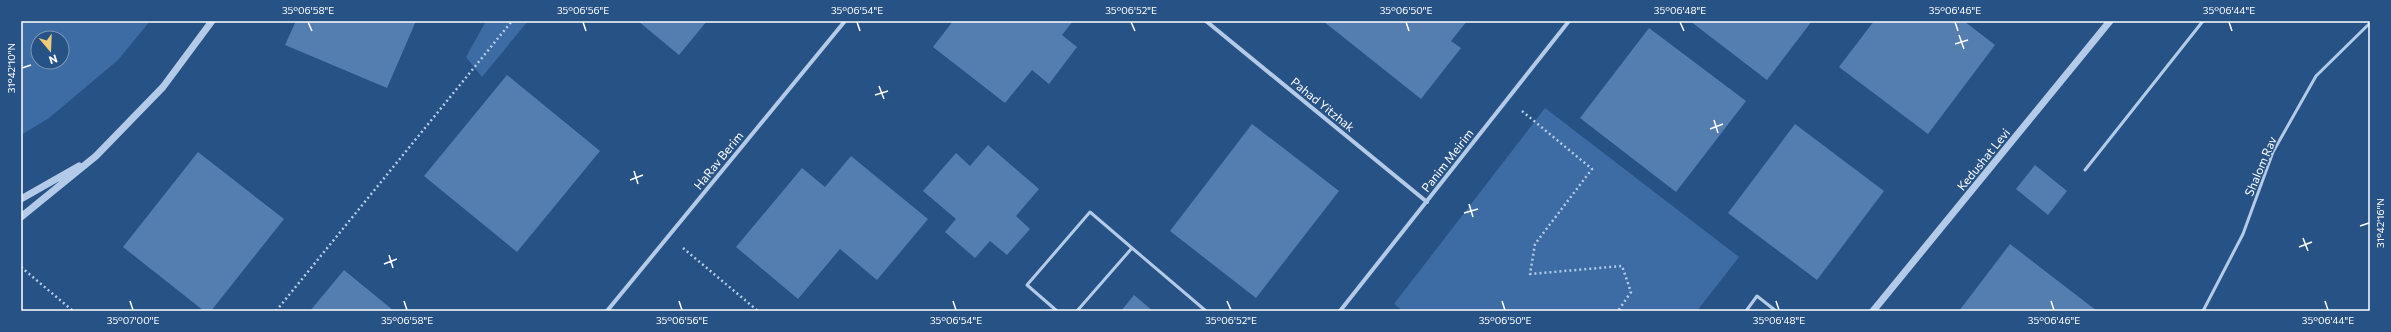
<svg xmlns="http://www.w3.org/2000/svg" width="2391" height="332" font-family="Commissioner,sans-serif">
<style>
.green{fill:#3c6ca3;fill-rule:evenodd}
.building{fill:#547eb0}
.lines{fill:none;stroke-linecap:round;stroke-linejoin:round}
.path{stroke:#b3cbe8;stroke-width:2.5;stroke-dasharray:2 3;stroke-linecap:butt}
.service{stroke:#b3cbe8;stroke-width:3}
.minor{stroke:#b3cbe8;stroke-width:4}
.tertiary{stroke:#b3cbe8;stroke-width:7}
.ticks{fill:none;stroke:#fff;stroke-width:1.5}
.labels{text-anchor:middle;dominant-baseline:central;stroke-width:3;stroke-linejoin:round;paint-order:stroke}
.street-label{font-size:12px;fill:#fff;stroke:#275286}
.neatline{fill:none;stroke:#fff;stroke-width:1.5}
.ticks-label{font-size:10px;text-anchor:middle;fill:#fff}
</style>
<rect width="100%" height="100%" fill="#275286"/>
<path class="green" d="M 21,21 L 150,21 L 118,60 L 49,118 L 21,135 ZM 38,38 L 62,38 L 62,62 L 38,62 Z
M 486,21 L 528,21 L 482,77 L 466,57 Z
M 1545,108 L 1739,257 L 1697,311 L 1403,311 L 1394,304 Z"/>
<path class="building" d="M 296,21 L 416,21 L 387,88 L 285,45 Z
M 638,21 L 707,21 L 679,55 Z
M 953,21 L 1073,21 L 1062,35 L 1077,47 L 1049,84 L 1032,70 L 1005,103 L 933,47 Z
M 1323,21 L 1467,21 L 1451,41 L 1461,48 L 1421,99 Z
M 1690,21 L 1812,21 L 1767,80 Z
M 1874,21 L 1964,21 L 1995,45 L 1928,134 L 1839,67 Z
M 1649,28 L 1746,101 L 1676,192 L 1580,118 Z
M 507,75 L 600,151 L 517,252 L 424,176 Z
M 1252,124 L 1339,191 L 1256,298 L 1170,231 Z
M 1795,124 L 1884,191 L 1817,280 L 1728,213 Z
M 988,145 L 1039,189 L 1016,216 L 1030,229 L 1007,255 L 990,241 L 975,258 L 945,232 L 956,219 L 923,191 L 956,153 L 970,166 Z
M 198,152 L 284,219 L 211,311 L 204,311 L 123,247 Z
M 851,156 L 928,219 L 877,280 L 840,249 L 798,299 L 736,247 L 802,168 L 825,187 Z
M 2035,165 L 2067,191 L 2048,215 L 2016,189 Z
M 2010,244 L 2097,311 L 1959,311 Z
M 344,270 L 394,311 L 310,311 Z
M 1134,295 L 1153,311 L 1121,311 Z"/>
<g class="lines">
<path class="path" d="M 1522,111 L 1592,169 L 1535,244 L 1530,274 L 1622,266 L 1631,292 L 1618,311
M 683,248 L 758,311
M 21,267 L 73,311
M 276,311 L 512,21"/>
<path class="service" d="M 2085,170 L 2203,21
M 1132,248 L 1206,311
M 1057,311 L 1027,285 L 1090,212 L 1132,248 L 1077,311
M 1746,311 L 1757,296 L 1776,311
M 2203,311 L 2243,234 L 2273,152 L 2316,76 L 2370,23"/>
<path class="minor" d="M 1206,21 L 1427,202
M 607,311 L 845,21
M 1340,311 L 1569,21"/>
<path class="tertiary" d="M 21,199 L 79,166
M 21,217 L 96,156 L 163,87 L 212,21
M 1873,311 L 2110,21"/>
</g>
<path class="ticks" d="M 308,22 L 312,31M 583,22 L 586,31M 857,22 L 860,31M 1131,22 L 1135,31M 1406,22 L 1409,31M 1680,22 L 1684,31M 1955,22 L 1958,31M 2229,22 L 2232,31M 1959,35 L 1964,49M 1955,44 L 1968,40M 22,68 L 31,65M 879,86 L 884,99M 875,95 L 888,91M 1714,120 L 1718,133M 1710,129 L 1723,124M 634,171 L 638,184M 630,180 L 643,175M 1469,204 L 1473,217M 1464,213 L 1478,209M 2360,226 L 2369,223M 2303,238 L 2308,251M 2299,247 L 2312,242M 389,255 L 393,268M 384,264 L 397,259M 130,301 L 133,310M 404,301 L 407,310M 679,301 L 682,310M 953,301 L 956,310M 1227,301 L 1231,310M 1502,301 L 1505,310M 1776,301 L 1779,310M 2051,301 L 2054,310M 2325,301 L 2328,310"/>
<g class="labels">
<g class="street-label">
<text transform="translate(1323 104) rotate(39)">Pahad Yitzhak</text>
<text transform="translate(1983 159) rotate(-51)">Kedushat Levi</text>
<text transform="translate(718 160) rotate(-51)">HaRav Berim</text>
<text transform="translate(1447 160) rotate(-52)">Panim Meirim</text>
<text transform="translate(2260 166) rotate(-67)">Shalom Rav</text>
</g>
</g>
<rect width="2391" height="332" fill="none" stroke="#275286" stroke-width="44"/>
<g transform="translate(50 50) rotate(161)"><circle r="19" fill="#275286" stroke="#7d97b6"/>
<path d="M0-3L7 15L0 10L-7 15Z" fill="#f0cc78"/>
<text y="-6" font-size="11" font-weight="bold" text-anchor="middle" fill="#ffffff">N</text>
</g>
<rect x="22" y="22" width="2347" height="288" class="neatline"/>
<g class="ticks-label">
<text x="308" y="14">35°06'58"E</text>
<text x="583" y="14">35°06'56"E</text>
<text x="857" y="14">35°06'54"E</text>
<text x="1131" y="14">35°06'52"E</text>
<text x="1406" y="14">35°06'50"E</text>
<text x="1680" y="14">35°06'48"E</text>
<text x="1955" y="14">35°06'46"E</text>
<text x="2229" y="14">35°06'44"E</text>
<text transform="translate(11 68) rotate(-90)" y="4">31°42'10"N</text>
<text transform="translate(2380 223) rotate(-90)" y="4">31°42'16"N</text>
<text x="133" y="324">35°07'00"E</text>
<text x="407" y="324">35°06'58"E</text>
<text x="682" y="324">35°06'56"E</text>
<text x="956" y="324">35°06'54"E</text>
<text x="1231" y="324">35°06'52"E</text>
<text x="1505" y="324">35°06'50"E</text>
<text x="1779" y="324">35°06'48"E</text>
<text x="2054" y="324">35°06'46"E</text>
<text x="2328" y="324">35°06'44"E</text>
</g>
</svg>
